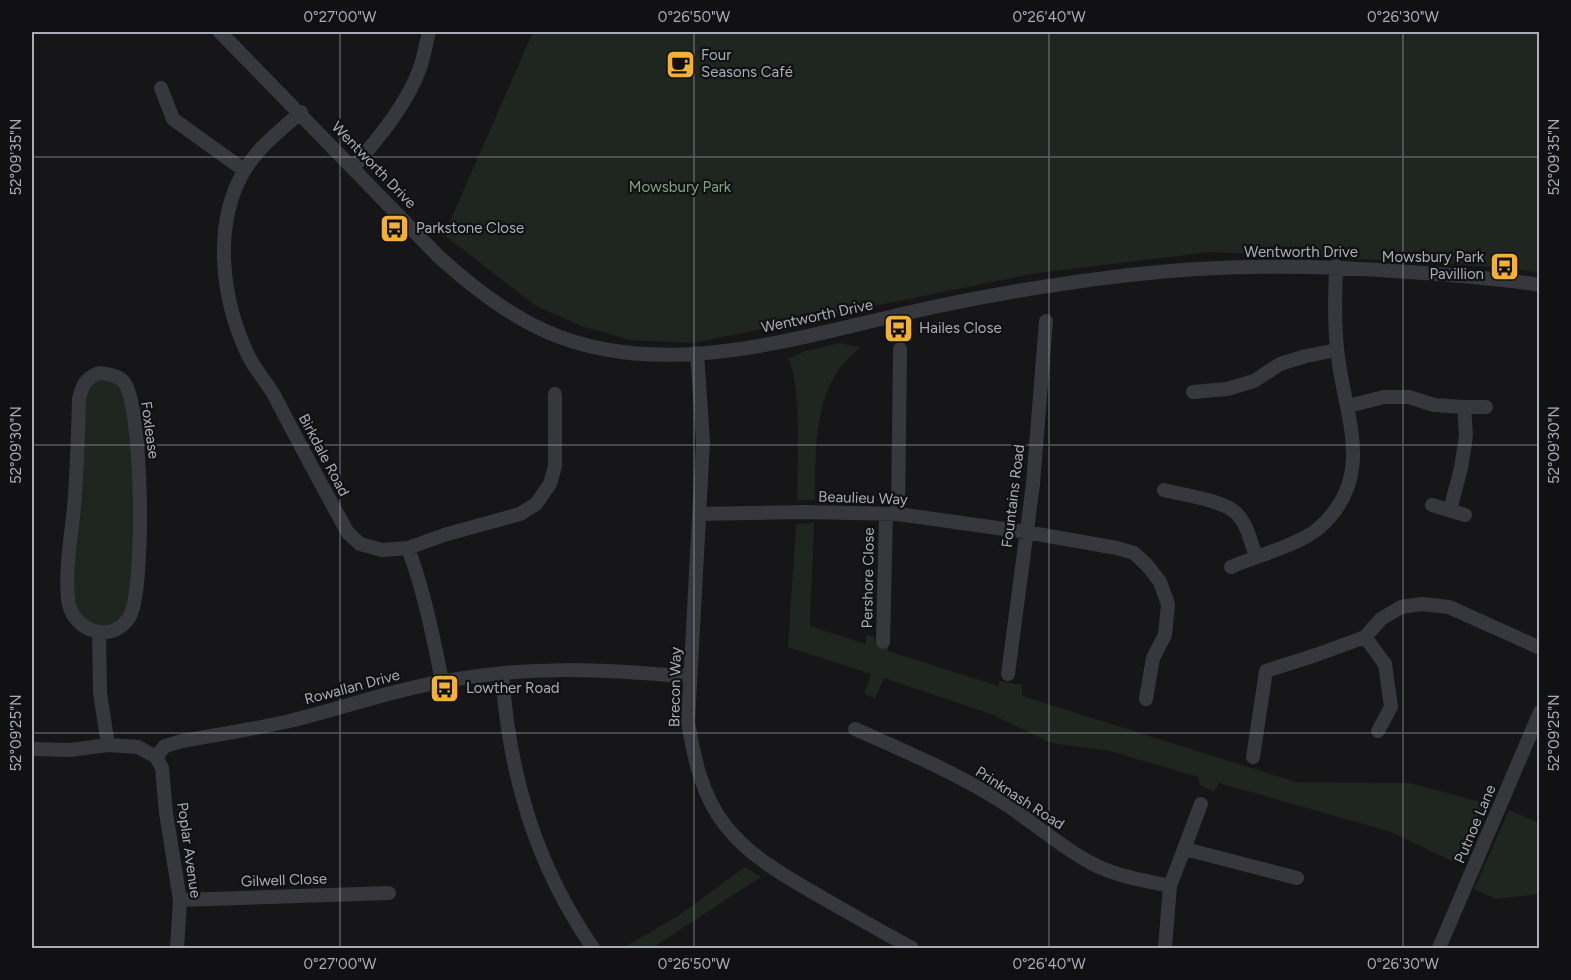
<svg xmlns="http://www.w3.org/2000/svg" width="1571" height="980" font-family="Figtree,sans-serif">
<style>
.green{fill:#1e261f}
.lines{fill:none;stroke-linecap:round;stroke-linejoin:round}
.minor{stroke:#37383d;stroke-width:14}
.ticks{fill:none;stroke:#a8adb8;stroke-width:1.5;stroke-opacity:0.45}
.labels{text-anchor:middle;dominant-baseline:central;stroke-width:4.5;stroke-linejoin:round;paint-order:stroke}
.poi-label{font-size:15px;fill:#a8adb8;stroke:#111113;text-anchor:start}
.street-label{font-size:15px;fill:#a8adb8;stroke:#111113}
.park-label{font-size:15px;fill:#7fa381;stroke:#111113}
.neatline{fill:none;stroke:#a8adb8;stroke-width:2}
.ticks-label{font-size:15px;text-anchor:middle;fill:#a8adb8}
</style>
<rect width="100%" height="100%" fill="#161618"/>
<path class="green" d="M 533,32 L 1539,32 L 1539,273 L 1513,268 L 1342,258 L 1211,252 L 1037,273 L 693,343 L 629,340 L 582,326 L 536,306 L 444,235 Z
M 839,343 L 860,347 C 852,355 843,363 837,372 C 813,410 816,456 815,500 L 797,500 C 797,468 802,384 788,359 L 805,351 Z
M 101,377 L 116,381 C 119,385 122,389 124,393 C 136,422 140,595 122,617 C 113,629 101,625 88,624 L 73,607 L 73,581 L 85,398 L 90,385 Z
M 814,523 L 810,626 L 866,644 L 866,635 L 874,636 L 876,645 L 888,646 L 888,651 L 998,686 L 1000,681 L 1022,685 L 1022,696 L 1296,782 L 1410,783 L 1484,803 L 1456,863 L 1391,832 L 1219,783 L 1214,792 L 1200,785 L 1198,777 L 1110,751 L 1051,743 L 991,714 L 884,678 L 875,698 L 864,694 L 871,674 L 788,647 L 796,524 Z
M 1509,810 L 1539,823 L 1539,894 L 1496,899 L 1474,889 Z
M 745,867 L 761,877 L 652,948 L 623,948 L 678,916 Z"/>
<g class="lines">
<path class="minor" d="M 220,32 L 438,256 C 470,285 505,313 545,331 C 658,381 785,341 898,315 C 975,297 1052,284 1129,275 C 1222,264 1316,265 1409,272 C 1453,275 1496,278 1540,285
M 161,88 L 173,119 L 244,170
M 301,112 C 281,130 257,148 244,171 C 212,226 222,300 248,355 C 255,370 267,382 275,397 C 299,443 323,488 348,533 L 360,544 L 382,550 L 408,548 L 444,535 L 520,514 L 536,504 L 550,484 L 555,466 L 555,394
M 353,168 C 379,137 406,106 420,68 C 424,56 426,43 429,32
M 697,353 L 703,442 L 688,722 C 694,758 702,796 725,825 C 751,859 792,880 828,901 C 856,917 884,933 912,948
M 99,373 C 107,374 118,375 124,382 C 143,406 145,588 130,616 C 113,646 71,631 68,599 C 65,569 71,538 74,508 C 77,472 78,435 79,399 C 82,385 86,378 99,373 Z
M 1193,392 L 1227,389 L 1254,381 L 1280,364 L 1306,356 L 1337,350
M 1348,406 L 1384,397 L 1409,397 L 1434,405 L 1464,407 L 1466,436 L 1461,468 L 1450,510
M 1464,407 L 1486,407
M 1164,490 C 1183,495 1223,500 1236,513 C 1247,523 1251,543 1256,556
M 1432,505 L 1465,515
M 699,514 L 804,512 L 898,514 L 1026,532 L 1117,548 L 1134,553 L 1147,565 L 1160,582 L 1168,604 L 1165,635 L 1153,658 L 1146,699
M 898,514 L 900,349
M 408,548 C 424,591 433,636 442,681
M 1231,567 C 1256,556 1299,545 1319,528 C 1376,477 1346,420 1338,357 C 1334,327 1335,297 1336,266
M 99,632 L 100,693 L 108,745
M 1365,637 L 1385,664 L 1391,707 L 1378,731
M 883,642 L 886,514
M 502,673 C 509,774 535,864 593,948
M 1008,674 L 1033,484 L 1046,321
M 855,729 C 907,752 959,774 1007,805 C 1035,824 1061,847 1091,863 C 1115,876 1143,880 1170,886
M 32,749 L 70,750 L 108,745 L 138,747 L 156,757
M 156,757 L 165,746 L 182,741 C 218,735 254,729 290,721 C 340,709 389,691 440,682 C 527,665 603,669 690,677
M 156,757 L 162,768 L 166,813 L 180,900 L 177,948
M 1253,757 L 1266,671 L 1316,655 L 1365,637 L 1381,619 L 1401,607 L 1422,604 L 1449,607 L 1540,648
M 1185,849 L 1297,878
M 180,900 L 389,893
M 1165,948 L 1170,886 L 1201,804
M 1439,948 L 1540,712"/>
</g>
<path class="ticks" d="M 340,32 L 340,948M 694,32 L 694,948M 1049,32 L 1049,948M 1403,32 L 1403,948M 32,157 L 1540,157M 32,445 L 1540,445M 32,733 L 1540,733"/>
<defs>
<symbol id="cafe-square" viewBox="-11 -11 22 22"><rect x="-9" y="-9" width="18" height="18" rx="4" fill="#f2b134" stroke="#111113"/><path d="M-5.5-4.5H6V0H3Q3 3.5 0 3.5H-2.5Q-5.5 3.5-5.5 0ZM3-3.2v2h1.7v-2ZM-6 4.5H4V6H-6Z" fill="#111"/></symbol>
<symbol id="bus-square" viewBox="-11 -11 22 22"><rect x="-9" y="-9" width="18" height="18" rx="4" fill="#f2b134" stroke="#111113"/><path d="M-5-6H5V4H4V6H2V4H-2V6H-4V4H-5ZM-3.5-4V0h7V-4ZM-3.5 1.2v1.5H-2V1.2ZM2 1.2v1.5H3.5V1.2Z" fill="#111"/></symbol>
</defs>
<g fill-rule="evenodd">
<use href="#cafe-square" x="664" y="48" width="33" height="33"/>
<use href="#bus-square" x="378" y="212" width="33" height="33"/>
<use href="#bus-square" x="1488" y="250" width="33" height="33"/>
<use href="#bus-square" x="882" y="312" width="33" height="33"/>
<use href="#bus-square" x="428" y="672" width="33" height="33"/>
</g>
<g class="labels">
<g class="poi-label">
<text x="701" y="55">Four<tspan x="701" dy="17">Seasons Café</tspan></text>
<text x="416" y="228">Parkstone Close</text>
<text x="1484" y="257" text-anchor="end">Mowsbury Park<tspan x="1484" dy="17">Pavillion</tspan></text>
<text x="919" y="328">Hailes Close</text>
<text x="466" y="688">Lowther Road</text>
</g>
<g class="street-label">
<text transform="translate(374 165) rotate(46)">Wentworth Drive</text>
<text x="1301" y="252">Wentworth Drive</text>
<text transform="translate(817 316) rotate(-12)">Wentworth Drive</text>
<text transform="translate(150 430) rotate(82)">Foxlease</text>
<text transform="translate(324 455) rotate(62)">Birkdale Road</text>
<text transform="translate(1013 496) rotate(-83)">Fountains Road</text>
<text transform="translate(863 498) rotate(2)">Beaulieu Way</text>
<text transform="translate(868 578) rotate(-89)">Pershore Close</text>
<text transform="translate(352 687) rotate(-15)">Rowallan Drive</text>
<text transform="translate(675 687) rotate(-89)">Brecon Way</text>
<text transform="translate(1020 798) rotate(33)">Prinknash Road</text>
<text transform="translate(1475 824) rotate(-67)">Putnoe Lane</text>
<text transform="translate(189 850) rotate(82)">Poplar Avenue</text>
<text transform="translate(284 880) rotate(-2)">Gilwell Close</text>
</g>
<g class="park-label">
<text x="680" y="187">Mowsbury Park</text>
</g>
</g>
<rect width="1571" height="980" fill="none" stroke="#111113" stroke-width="66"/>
<rect x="33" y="33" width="1505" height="914" class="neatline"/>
<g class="ticks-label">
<text x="340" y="22">0°27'00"W</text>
<text x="694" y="22">0°26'50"W</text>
<text x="1049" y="22">0°26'40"W</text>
<text x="1403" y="22">0°26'30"W</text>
<text transform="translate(16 157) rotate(-90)" y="5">52°09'35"N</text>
<text transform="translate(1554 157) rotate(-90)" y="5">52°09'35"N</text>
<text transform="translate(16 445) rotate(-90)" y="5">52°09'30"N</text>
<text transform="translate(1554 445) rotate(-90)" y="5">52°09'30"N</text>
<text transform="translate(16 733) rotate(-90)" y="5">52°09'25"N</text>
<text transform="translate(1554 733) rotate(-90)" y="5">52°09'25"N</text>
<text x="340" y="969">0°27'00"W</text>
<text x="694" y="969">0°26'50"W</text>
<text x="1049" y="969">0°26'40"W</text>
<text x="1403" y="969">0°26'30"W</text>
</g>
</svg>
